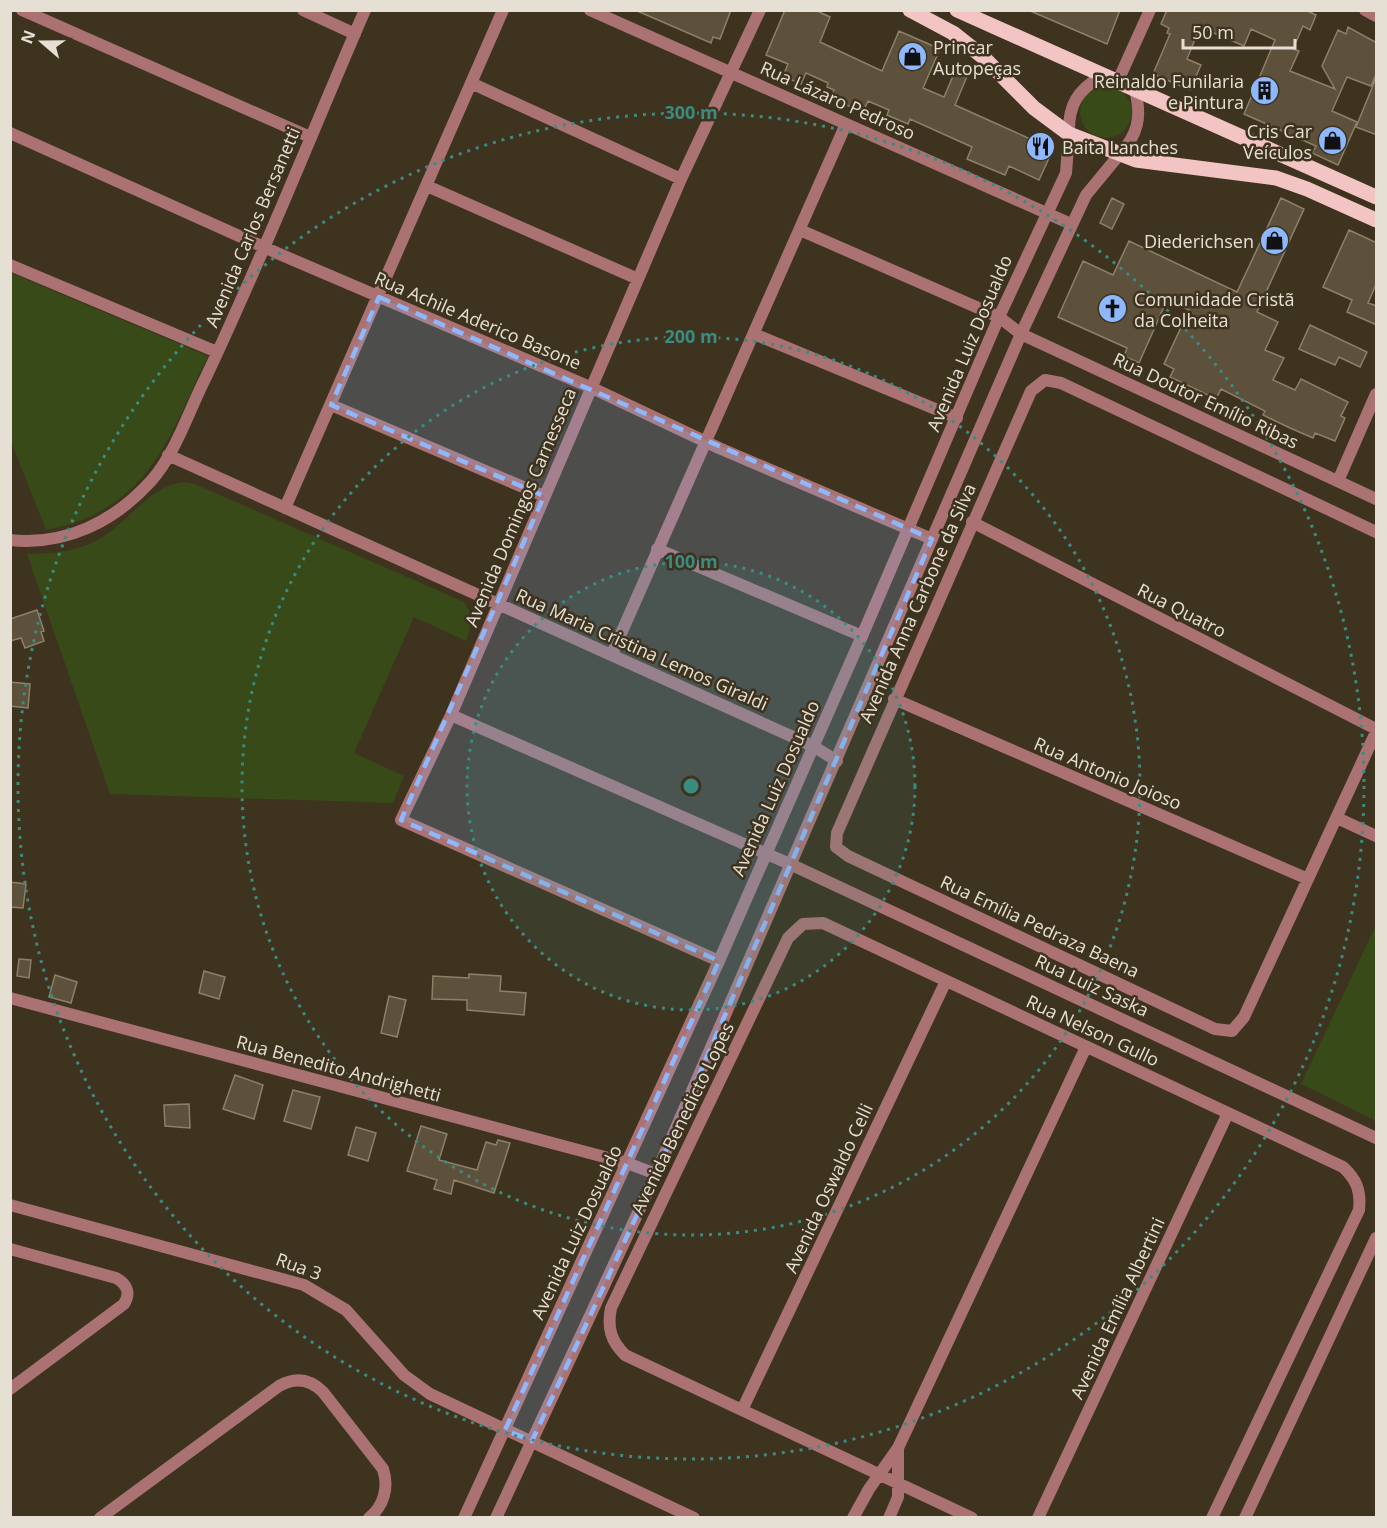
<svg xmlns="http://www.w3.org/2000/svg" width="1387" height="1528" font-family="'Open Sans',sans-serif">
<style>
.green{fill:#374a17}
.building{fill:#5d513c;stroke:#8c8069;stroke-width:1.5}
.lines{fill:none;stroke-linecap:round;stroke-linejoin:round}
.minor{stroke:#aa7273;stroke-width:12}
.tertiary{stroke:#aa7273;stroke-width:12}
.primary{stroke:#f3c4c4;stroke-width:15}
.marked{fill:#8eb8fd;fill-opacity:0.2;stroke:#8eb8fd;stroke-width:4.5;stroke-dasharray:12 8;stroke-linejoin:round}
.ring{fill:none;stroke:#3a8b82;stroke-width:3;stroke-dasharray:3 6}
.labels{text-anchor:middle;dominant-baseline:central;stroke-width:5;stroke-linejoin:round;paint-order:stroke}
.poi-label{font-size:18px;fill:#e6dfd3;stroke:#3e331f;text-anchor:start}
.street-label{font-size:18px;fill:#e6dfd3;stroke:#3e331f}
.centre{fill:#3a8b82;stroke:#3e331f;stroke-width:3}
.ring-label{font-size:18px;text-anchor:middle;font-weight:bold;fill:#3a8b82;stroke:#3e331f;stroke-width:5;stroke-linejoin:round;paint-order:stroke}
</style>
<rect width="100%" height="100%" fill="#3e331f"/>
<path class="green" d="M1080 112a26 26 0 1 1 52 0a26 26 0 1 1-52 0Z
M 11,273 L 208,356 C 176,422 156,491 82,520 C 71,525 58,527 46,530 L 11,442 Z
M 184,482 L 195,484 L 464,602 C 474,616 472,625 466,641 L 414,617 L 354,753 L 404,776 L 393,803 L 110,794 L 27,554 C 55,554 83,551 107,534 C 133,516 151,486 184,482 Z
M 1376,925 L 1376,1121 L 1301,1084 Z"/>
<path class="building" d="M 635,10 L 731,10 L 720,39 L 713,37 L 711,43 Z
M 785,10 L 815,10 L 830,17 L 820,42 L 882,71 L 899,31 L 940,49 L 923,88 L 944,97 L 956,69 L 968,74 L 955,105 L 1046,146 L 1043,153 L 1050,156 L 1039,180 L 1009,166 L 1005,175 L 967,159 L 972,147 L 910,119 L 908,124 L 887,115 L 889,110 L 868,101 L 863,112 L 844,104 L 831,98 L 834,90 L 827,87 L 828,83 L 806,73 L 801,84 L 783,76 L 788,64 L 766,55 Z
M 1028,10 L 1120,10 L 1107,44 Z
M 1167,10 L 1305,10 L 1316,15 L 1310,30 L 1303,26 L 1293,49 L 1299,51 L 1290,71 L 1335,89 L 1322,66 L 1338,30 L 1346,34 L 1348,27 L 1377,43 L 1377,72 L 1371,86 L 1347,77 L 1332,111 L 1357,122 L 1338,165 L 1312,153 L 1316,146 L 1244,114 L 1275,40 L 1251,29 L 1244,46 L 1200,27 L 1187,59 L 1201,65 L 1190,90 L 1153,74 L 1170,34 L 1167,33 L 1169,28 L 1161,24 Z
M 1376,78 L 1377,78 L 1377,135 L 1356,127 Z
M 1112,198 L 1124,204 L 1112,229 L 1100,223 Z
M 1281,198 L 1304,209 L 1257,312 L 1278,322 L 1265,350 L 1284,358 L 1273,380 L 1295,390 L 1301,379 L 1348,402 L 1341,416 L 1345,418 L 1335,441 L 1315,433 L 1313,438 L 1290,428 L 1263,415 L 1265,411 L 1221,389 L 1216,399 L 1170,377 L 1174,369 L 1164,364 L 1189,310 L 1167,300 L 1139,363 L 1124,356 L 1127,348 L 1058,317 L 1083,261 L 1113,275 L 1129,241 L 1237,292 Z
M 1349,230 L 1377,243 L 1377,282 L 1368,303 L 1377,306 L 1377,325 L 1347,312 L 1352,300 L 1323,287 Z
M 1310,325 L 1367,352 L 1360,367 L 1339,357 L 1335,365 L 1299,349 Z
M 37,610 L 44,631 L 41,632 L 44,641 L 25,648 L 21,638 L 10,641 L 10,619 Z
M 10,682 L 30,684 L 28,708 L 10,706 Z
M 10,882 L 26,884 L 23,908 L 10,907 Z
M 19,959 L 31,960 L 29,978 L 17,976 Z
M 204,971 L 225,977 L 219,999 L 199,993 Z
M 469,974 L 501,976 L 500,991 L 526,993 L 524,1015 L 467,1010 L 467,1000 L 432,999 L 433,976 L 469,978 Z
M 55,975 L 77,982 L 71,1003 L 49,997 Z
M 389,996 L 406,1000 L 397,1037 L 381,1033 Z
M 235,1075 L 263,1085 L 254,1119 L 223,1109 Z
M 293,1090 L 320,1097 L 311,1129 L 284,1121 Z
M 189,1104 L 190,1128 L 165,1126 L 164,1105 Z
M 421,1126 L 447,1134 L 439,1160 L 477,1170 L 486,1142 L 496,1145 L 498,1140 L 510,1143 L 494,1193 L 454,1180 L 451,1194 L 434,1189 L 437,1180 L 407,1171 Z
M 356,1127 L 376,1133 L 368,1161 L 348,1155 Z"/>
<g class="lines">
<path class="minor" d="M 22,10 L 310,137
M 303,10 L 355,34
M 590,10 L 1071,224
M 1365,10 L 1376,16
M 471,83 L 681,179
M 1117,83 L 1150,10
M 10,133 L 277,253 L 590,387 L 719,448 L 932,539
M 1069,134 C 1068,106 1077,90 1102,76
M 1119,155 C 1138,135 1142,117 1135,90
M 427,186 L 638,279
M 800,230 L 999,317
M 10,265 L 217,352
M 754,334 L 957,418
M 331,405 L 544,496
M 168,455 L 813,746 L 837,761
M 1338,481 L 1376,394
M 285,508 L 503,10
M 972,522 L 1376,729
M 1376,532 L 1061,383 L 1045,380 L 1031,391 L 837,833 L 836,847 L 848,856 L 1215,1029 L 1232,1031 L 1244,1017 L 1376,732
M 10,540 C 65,546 114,522 151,481 C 176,453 189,410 206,377 C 263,257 312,132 365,10
M 657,549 L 862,636
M 612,654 L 846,124
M 894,699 L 1308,879
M 451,715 L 792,865 L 1376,1138
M 1337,818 L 1376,836
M 719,961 L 401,820 L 451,715 L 681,179 L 760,10
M 10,998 L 627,1163 L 656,1174
M 10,1205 L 304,1285 L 346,1310 L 404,1375 L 430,1394 L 694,1518
M 10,1249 L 116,1278 C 127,1284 131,1293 124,1304 L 10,1389
M 742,1410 L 946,981
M 100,1518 L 279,1386 C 295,1377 310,1379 323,1392 L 383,1469 C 389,1487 384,1506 369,1518
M 853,1518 L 869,1489 L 898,1448 L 1086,1047
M 889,1518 L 898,1497 L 898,1449
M 972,1518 L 625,1355 C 611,1341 607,1328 611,1308 L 788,938 L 803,924 L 823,923 L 1343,1167 C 1357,1180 1361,1191 1359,1210 L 1212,1518
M 1038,1518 L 1228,1113
M 1245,1518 L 1376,1238"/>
<path class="tertiary" d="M 999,317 L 1021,334 L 1376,499
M 464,1518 L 719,961 L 862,636 L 999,317 L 1066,173 L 1069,134
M 496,1518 L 656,1174 L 1021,334 L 1086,195 L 1119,155"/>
<path class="primary" d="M 910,10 L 953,33 L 982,56 L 1034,108 L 1069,134 L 1136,160 L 1276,178 L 1307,189 L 1376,220
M 957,10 L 1376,197"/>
</g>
<path class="marked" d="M 379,297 L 932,539 L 656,1174 L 532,1441 L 505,1430 L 719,961 L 401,820 L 544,496 L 331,405 Z"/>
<circle cx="691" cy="786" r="224" fill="#3a8b82" fill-opacity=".12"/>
<g class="ring">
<circle cx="691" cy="786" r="224"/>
<circle cx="691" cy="786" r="449"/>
<circle cx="691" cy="786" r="673"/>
</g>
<defs>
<symbol id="shop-disc" viewBox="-11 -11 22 22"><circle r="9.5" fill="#8eb8fd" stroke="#3e331f"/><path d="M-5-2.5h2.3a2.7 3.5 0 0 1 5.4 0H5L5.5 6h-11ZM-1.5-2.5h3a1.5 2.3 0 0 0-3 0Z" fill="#111"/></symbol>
<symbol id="building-disc" viewBox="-11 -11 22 22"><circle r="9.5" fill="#8eb8fd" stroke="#3e331f"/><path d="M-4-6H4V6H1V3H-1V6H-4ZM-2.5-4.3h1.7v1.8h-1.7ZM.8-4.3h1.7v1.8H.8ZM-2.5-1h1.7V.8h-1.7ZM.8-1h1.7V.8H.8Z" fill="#111"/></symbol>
<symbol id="restaurant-disc" viewBox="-11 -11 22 22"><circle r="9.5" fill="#8eb8fd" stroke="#3e331f"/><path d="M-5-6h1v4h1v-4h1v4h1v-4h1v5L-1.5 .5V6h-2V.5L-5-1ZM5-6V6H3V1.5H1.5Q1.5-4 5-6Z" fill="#111"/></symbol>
<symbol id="church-disc" viewBox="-11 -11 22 22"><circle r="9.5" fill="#8eb8fd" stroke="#3e331f"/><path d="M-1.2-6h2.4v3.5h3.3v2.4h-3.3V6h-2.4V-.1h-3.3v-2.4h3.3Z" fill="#111"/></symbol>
</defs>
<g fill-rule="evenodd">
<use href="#shop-disc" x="896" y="40" width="33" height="33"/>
<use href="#building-disc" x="1248" y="74" width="33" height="33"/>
<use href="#shop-disc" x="1316" y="124" width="33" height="33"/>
<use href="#restaurant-disc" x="1024" y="130" width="33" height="33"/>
<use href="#shop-disc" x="1258" y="224" width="33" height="33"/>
<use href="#church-disc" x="1096" y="292" width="33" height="33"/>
</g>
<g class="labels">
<g class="poi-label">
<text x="933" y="47">Princar<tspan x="933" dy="21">Autopeças</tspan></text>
<text x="1244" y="81" text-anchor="end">Reinaldo Funilaria<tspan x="1244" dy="21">e Pintura</tspan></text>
<text x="1312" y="131" text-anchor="end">Cris Car<tspan x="1312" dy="21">Veículos</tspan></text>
<text x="1062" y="147">Baita Lanches</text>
<text x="1254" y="241" text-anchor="end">Diederichsen</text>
<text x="1134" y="299">Comunidade Cristã<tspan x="1134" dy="21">da Colheita</tspan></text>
</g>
<g class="street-label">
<text transform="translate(838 100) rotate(24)">Rua Lázaro Pedroso</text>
<text transform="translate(252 227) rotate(-67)">Avenida Carlos Bersanetti</text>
<text transform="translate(478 320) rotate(23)">Rua Achile Aderico Basone</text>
<text transform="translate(969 343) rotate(-67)">Avenida Luiz Dosualdo</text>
<text transform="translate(1206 400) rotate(25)">Rua Doutor Emílio Ribas</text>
<text transform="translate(520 507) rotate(-67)">Avenida Domingos Carnesseca</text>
<text transform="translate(917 603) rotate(-66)">Avenida Anna Carbone da Silva</text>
<text transform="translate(1182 610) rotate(27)">Rua Quatro</text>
<text transform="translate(642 649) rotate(24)">Rua Maria Cristina Lemos Giraldi</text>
<text transform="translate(1108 773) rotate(23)">Rua Antonio Joioso</text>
<text transform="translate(775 788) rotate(-66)">Avenida Luiz Dosualdo</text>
<text transform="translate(1040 926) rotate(25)">Rua Emília Pedraza Baena</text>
<text transform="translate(1092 985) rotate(25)">Rua Luiz Saska</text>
<text transform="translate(1093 1030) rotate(25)">Rua Nelson Gullo</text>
<text transform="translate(339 1068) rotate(15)">Rua Benedito Andrighetti</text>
<text transform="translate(682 1118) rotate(-64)">Avenida Benedicto Lopes</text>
<text transform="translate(828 1188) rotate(-65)">Avenida Oswaldo Celli</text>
<text transform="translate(576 1232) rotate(-65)">Avenida Luiz Dosualdo</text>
<text transform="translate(299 1266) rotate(20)">Rua 3</text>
<text transform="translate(1117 1308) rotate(-65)">Avenida Emília Albertini</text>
</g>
</g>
<circle cx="691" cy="786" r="9" class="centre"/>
<g class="ring-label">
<text x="691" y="119">300 m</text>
<text x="691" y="343">200 m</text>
<text x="691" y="568">100 m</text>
</g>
<rect width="1387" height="1528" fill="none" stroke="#e6dfd3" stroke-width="24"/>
<g transform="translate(42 42) rotate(290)" stroke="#3e331f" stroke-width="4.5" paint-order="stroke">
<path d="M0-4.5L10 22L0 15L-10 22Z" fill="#e6dfd3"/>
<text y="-9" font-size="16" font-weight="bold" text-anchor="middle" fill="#e6dfd3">N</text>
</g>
<path d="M1183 39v9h112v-9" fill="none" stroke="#e6dfd3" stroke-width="3"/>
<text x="1192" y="39" font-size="18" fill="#e6dfd3" stroke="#3e331f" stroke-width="4.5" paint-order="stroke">50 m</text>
</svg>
